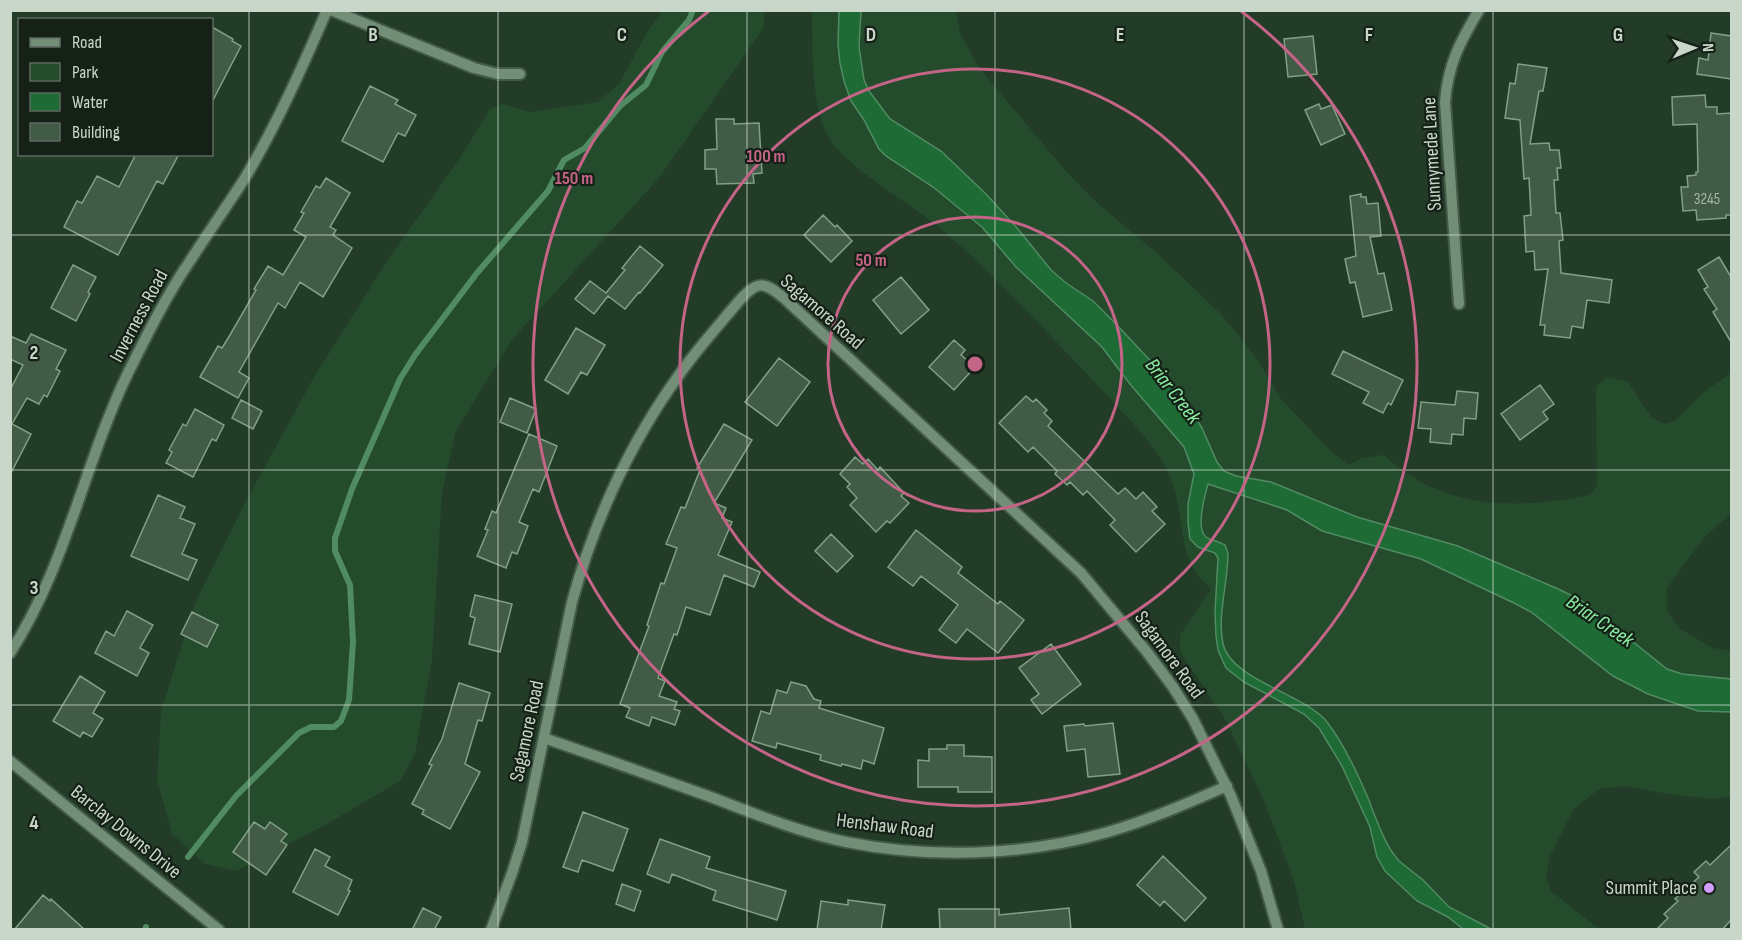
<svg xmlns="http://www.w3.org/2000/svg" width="1742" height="940" font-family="'Sofia Sans Condensed',sans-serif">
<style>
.green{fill:#234b2c}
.water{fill:#1e6b36;stroke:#518b62;stroke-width:1.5}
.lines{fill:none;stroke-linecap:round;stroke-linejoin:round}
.stream{stroke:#518b62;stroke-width:6}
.building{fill:#425b46;stroke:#839f87;stroke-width:1.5}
.minor-casing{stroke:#435948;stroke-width:14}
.minor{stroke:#728e77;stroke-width:10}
.grid{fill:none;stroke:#c8d7ca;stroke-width:1.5;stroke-opacity:0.55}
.ring{fill:none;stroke:#c46487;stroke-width:3}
.poi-dot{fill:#d19dfe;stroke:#152017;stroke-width:2}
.labels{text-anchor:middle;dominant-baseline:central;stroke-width:4.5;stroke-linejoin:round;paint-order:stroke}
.number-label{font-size:16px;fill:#a6b8a9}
.street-label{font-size:20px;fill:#c8d7ca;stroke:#152017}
.poi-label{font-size:20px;fill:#c8d7ca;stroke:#152017;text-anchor:end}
.water-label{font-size:21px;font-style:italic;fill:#8beda1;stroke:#152017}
.grid-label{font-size:20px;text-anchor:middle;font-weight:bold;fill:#c8d7ca;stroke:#152017;stroke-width:4.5;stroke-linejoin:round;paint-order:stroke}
.centre{fill:#c46487;stroke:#152017;stroke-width:3}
.ring-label{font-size:18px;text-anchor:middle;font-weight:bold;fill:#c46487;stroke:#152017;stroke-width:4.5;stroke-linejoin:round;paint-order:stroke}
</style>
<rect width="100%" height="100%" fill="#233c28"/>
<path class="green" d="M 663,11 L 765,11 L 763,29 L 659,178 L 511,341 L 456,431 L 442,492 L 432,659 L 415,754 L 400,781 L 327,824 L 236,871 L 205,864 L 172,834 L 157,780 L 161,711 L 195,603 L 245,503 L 314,377 L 387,261 L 462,155 L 490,109 L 502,104 L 531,112 L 598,102 L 619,84 L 649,29 Z
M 812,11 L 956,11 L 960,33 L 980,69 L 1065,170 L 1096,202 L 1157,253 L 1222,315 L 1258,360 L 1281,399 L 1334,454 L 1349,465 L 1362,458 L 1384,455 C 1442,510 1516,510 1590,495 L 1597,485 L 1596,387 L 1606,377 L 1627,381 L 1652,418 L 1666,424 L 1676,420 L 1701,394 L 1731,373 L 1731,513 L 1704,538 L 1667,588 L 1667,611 L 1680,629 L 1713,648 L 1731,651 L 1731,797 L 1710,799 L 1668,794 L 1625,786 L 1599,789 L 1573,810 L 1550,856 L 1546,876 L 1551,891 L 1599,929 L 1305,929 L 1294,881 L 1264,801 L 1224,717 L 1180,652 L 1180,635 L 1211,589 C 1174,558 1187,517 1170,477 C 1158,448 1134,425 1113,402 C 1090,377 1067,353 1044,329 C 1009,293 975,257 936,225 C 909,203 842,164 828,136 C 810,102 813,49 812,11 Z"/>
<path class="water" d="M 839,11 L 861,11 L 859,47 L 864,80 L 869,91 L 890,119 L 941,151 L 987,195 L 1018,229 L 1051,270 L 1066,283 L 1093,301 L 1115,323 L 1176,388 L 1188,404 L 1202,428 L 1217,462 L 1224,471 L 1236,476 L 1271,482 L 1357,517 L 1458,546 L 1556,588 L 1579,599 L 1591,608 L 1667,669 L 1682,674 L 1731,679 L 1731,712 L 1698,711 L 1648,694 L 1613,676 L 1531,612 L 1514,603 L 1421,559 L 1322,531 L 1287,510 L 1208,484 C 1205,495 1195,529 1206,537 C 1212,541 1219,541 1225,545 L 1228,554 C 1228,583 1217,615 1223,644 C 1231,680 1305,694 1327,722 C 1344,744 1357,772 1368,798 C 1375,816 1381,835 1392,852 L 1399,861 L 1423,880 L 1449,907 L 1491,929 L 1463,929 L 1448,917 L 1417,901 L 1385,871 L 1377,857 L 1370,827 L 1342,766 L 1319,728 L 1304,714 L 1244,682 L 1226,668 L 1218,650 L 1216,636 L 1215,612 L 1218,558 L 1215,553 L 1198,547 L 1190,539 L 1188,523 L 1188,504 L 1194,474 L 1184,447 L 1130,384 L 1102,347 L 1016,267 L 982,227 L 933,187 L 886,156 L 879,149 L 864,120 L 851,101 L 844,81 L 840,63 L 838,44 Z"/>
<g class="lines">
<path class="stream" d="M 188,857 L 236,796 L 299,733 L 311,727 L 334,727 L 341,721 L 349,700 L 353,642 L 350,585 L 335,551 L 335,538 L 352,489 L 400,379 L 415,355 L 477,273 L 548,191 L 564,160 L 585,148 L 620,106 L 646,85 L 662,52 L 689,20 L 693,10
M 145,930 L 146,927"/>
</g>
<path class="building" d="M 212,27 L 233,39 L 232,41 L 241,46 L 212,102 Z
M 1711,33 L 1731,36 L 1731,79 L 1697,74 L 1699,58 L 1708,60 Z
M 1313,36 L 1317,74 L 1288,77 L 1284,39 Z
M 1518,64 L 1547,68 L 1543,91 L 1539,91 L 1530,144 L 1549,143 L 1550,150 L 1559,150 L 1561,168 L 1557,168 L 1558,180 L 1554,180 L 1556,213 L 1560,213 L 1563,240 L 1559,241 L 1561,273 L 1612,280 L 1609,303 L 1587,300 L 1583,328 L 1572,326 L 1570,338 L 1544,335 L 1545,325 L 1540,325 L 1548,269 L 1535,270 L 1534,251 L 1526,252 L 1524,216 L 1531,215 L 1529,178 L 1524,179 L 1520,120 L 1505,118 L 1510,83 L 1515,84 Z
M 370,86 L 398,100 L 395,104 L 416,115 L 405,136 L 398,133 L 383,162 L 342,141 Z
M 1705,95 L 1706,107 L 1717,107 L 1717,114 L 1731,113 L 1731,215 L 1726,215 L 1726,218 L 1697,220 L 1696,210 L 1683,211 L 1681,187 L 1688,187 L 1687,176 L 1696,175 L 1696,172 L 1698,172 L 1697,124 L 1673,125 L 1672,97 Z
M 1319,104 L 1321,109 L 1332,105 L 1345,134 L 1321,145 L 1305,110 Z
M 716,119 L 734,119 L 734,124 L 759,123 L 762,173 L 753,174 L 754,183 L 717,184 L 716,169 L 705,169 L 705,150 L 717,149 Z
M 136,154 L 179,154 L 163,184 L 157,181 L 118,255 L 64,227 L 77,201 L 82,203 L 97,176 L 119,187 Z
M 326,178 L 350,193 L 330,227 L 336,230 L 333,235 L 352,248 L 323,297 L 300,282 L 285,308 L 278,303 L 239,372 L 249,378 L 238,398 L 200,377 L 218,346 L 222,348 L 230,335 L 256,290 L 254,289 L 268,266 L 283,275 L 306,237 L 294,230 L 304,213 L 301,212 L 316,186 L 320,188 Z
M 1361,194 L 1361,197 L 1366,197 L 1367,204 L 1378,203 L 1381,236 L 1370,237 L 1378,274 L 1384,273 L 1392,310 L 1363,317 L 1355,282 L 1350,283 L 1345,259 L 1356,256 L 1350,196 Z
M 823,215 L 835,227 L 837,225 L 852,241 L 831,262 L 804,235 Z
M 640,246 L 663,265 L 640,293 L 639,292 L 625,309 L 608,296 L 594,314 L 575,299 L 590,281 L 606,293 L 625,270 L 622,268 Z
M 1719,257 L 1731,277 L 1731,342 L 1713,312 L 1717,309 L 1704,289 L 1708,287 L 1698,270 Z
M 73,265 L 96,277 L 88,292 L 90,294 L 76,321 L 51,308 Z
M 901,277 L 929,310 L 901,334 L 873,300 Z
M 576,328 L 605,345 L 587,375 L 581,372 L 568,394 L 545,380 Z
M 31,334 L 66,350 L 56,369 L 60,371 L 47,397 L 44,395 L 39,404 L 27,398 L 12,424 L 31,434 L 10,475 L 10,390 L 23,365 L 10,359 L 10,336 L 26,343 Z
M 954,340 L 965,350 L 961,355 L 975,367 L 954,390 L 929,367 Z
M 1343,351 L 1403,380 L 1391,405 L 1388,403 L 1383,413 L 1363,403 L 1369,392 L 1332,374 Z
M 779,358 L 810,382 L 777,426 L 745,402 Z
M 1540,385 L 1554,404 L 1543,412 L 1548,419 L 1520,440 L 1501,414 Z
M 1457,391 L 1478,393 L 1476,419 L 1464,418 L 1463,435 L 1452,434 L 1451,444 L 1430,442 L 1431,429 L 1418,428 L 1421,402 L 1455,405 Z
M 1026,396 L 1033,402 L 1036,399 L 1047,410 L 1044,413 L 1052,421 L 1048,426 L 1118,494 L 1125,488 L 1136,499 L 1143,492 L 1157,507 L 1152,511 L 1165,524 L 1136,552 L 1110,525 L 1115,520 L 1087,491 L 1083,495 L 1070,482 L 1067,485 L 1055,474 L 1057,471 L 1033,447 L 1028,452 L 999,423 Z
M 510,398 L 536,409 L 527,433 L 500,422 Z
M 241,400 L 262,411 L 253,429 L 232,418 Z
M 195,409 L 224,425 L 216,441 L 212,439 L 193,477 L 166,463 L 172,452 L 169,450 L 183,424 L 186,426 Z
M 724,424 L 752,440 L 714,503 L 726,508 L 722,518 L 732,522 L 718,555 L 760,572 L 754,587 L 724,575 L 710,615 L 686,607 L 677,635 L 674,634 L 658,678 L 665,681 L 659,696 L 677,702 L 674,709 L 680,711 L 675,725 L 652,717 L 649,726 L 626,717 L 630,708 L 620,704 L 649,626 L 647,625 L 661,583 L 664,584 L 677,548 L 666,544 L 681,507 L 685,508 L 700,470 L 697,468 Z
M 529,434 L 557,446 L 539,492 L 533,489 L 519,522 L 528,526 L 517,554 L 512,552 L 506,568 L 477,556 L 488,530 L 485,529 L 492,511 L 496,513 Z
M 855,457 L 863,464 L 868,459 L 878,470 L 880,467 L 904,493 L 901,496 L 909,503 L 890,523 L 887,521 L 876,532 L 850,505 L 857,498 L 847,487 L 850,484 L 840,474 Z
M 158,495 L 185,507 L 180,518 L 195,524 L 182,554 L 197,560 L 188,580 L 131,556 Z
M 916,530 L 962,567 L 958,573 L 998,604 L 1000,601 L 1024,620 L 998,653 L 967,629 L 956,643 L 939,630 L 958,605 L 921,576 L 913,586 L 888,567 Z
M 831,534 L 853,556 L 837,572 L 815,551 Z
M 475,595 L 512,604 L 500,652 L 469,644 L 475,618 L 470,616 Z
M 127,611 L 153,625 L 140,648 L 149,653 L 137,676 L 95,653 L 106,631 L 114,636 Z
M 192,612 L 218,625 L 207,647 L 181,634 Z
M 1051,644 L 1081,684 L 1042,714 L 1031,700 L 1039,694 L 1019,668 Z
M 80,676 L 105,692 L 93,713 L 103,719 L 92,737 L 83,732 L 80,737 L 53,721 Z
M 791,682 L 806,686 L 814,699 L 821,701 L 819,708 L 884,728 L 874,764 L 863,760 L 861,769 L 842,764 L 841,766 L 820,760 L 821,755 L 777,743 L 776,748 L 752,741 L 761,711 L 770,714 L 777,690 L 787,693 Z
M 459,683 L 490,693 L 482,721 L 478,720 L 465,764 L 480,772 L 450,829 L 422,814 L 424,810 L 412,804 L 432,765 L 429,764 L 442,739 Z
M 1113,723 L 1120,774 L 1088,777 L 1085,749 L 1067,751 L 1064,726 L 1084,724 L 1085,726 Z
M 947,745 L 964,745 L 964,756 L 992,757 L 992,792 L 958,792 L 958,787 L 918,787 L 918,760 L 929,761 L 929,749 L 947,749 Z
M 583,812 L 628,829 L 613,871 L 582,860 L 578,872 L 563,867 Z
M 254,822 L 265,829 L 270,822 L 287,834 L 281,841 L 287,845 L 266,875 L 233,852 Z
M 660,839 L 710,857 L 706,868 L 786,891 L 777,920 L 713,900 L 716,891 L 672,874 L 669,883 L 647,874 Z
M 1731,845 L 1731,920 L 1722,930 L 1656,930 L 1668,918 L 1664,914 L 1678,901 L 1675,899 L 1699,877 L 1694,872 L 1706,861 L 1710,865 Z
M 315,849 L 330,857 L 325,866 L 352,880 L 348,890 L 350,891 L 338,915 L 293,892 Z
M 1163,856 L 1206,898 L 1185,921 L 1164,901 L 1160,906 L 1137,885 Z
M 622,884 L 641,891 L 634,911 L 616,904 Z
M 43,895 L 50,901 L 51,899 L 85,930 L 14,930 Z
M 848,900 L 885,905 L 881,930 L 817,930 L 821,901 L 848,905 Z
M 423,908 L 441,917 L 434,930 L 412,930 Z
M 1069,908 L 1071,930 L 940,930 L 939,909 L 999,909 L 999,915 Z"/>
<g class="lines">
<defs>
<path id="minor" d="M 331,10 L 474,68 L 498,74 L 520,74
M 1459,304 L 1445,102 C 1448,64 1460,42 1479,10
M 10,653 C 66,567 84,464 128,373 C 147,335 166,296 190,261 C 208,233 227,206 245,178 C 277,124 302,68 327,10
M 544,738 C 599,757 653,776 708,796 C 753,813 798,832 846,842 C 931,859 1024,856 1108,832 C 1149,820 1188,803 1227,786
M 10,761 L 219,930
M 491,930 L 512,873 L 522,842 L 572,602 C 594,522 630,443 679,375 C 697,349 719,325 739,301 C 758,280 764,281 785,299 L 1081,573 L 1147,652 L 1173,687 L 1193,719 L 1231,796 L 1261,871 L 1278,930"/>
</defs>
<use href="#minor" class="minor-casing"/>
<use href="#minor" class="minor"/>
</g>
<path class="grid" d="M 249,10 L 249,930M 498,10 L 498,930M 747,10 L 747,930M 995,10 L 995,930M 1244,10 L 1244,930M 1493,10 L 1493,930M 10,235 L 1732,235M 10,470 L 1732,470M 10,705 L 1732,705"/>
<g class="ring">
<circle cx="975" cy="364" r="147"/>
<circle cx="975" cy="364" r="295"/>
<path d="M1241 11A442 442 0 1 1 709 11"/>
</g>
<circle class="poi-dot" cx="1709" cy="888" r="6"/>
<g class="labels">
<g class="number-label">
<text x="1707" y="199">3245</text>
</g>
<g class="street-label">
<text transform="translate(1432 154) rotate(-93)">Sunnymede Lane</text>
<text transform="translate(822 312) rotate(41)">Sagamore Road</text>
<text transform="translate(139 316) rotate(-62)">Inverness Road</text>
<text transform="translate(1169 655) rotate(54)">Sagamore Road</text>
<text transform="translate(527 731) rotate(-78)">Sagamore Road</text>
<text transform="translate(885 826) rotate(7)">Henshaw Road</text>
<text transform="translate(126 832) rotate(39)">Barclay Downs Drive</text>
</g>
<g class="poi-label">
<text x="1697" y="888">Summit Place</text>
</g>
<g class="water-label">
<text transform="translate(1173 391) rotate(52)">Briar Creek</text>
<text transform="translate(1600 621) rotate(34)">Briar Creek</text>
</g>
</g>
<g class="grid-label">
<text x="373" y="41">B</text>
<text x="622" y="41">C</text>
<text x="871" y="41">D</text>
<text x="1120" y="41">E</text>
<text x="1369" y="41">F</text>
<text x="1618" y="41">G</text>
<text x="34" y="359">2</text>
<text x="34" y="594">3</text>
<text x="34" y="829">4</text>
</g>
<circle cx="975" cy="364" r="9" class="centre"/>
<g class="ring-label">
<text x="766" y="162">100 m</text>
<text x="574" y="184">150 m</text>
<text x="871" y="266">50 m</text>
</g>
<rect width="1742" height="940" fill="none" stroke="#c8d7ca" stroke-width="24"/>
<rect x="18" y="18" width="195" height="138" fill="#152017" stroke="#5d695f" stroke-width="1.5"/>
<rect x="30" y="38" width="30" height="9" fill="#728e77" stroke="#5d695f" stroke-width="1.5"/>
<text x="72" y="48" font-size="18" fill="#c8d7ca">Road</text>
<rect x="30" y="63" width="30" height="18" fill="#234b2c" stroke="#5d695f" stroke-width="1.5"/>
<text x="72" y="78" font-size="18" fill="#c8d7ca">Park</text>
<rect x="30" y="93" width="30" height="18" fill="#1e6b36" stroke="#5d695f" stroke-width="1.5"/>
<text x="72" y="108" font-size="18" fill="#c8d7ca">Water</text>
<rect x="30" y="123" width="30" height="18" fill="#425b46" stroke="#5d695f" stroke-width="1.5"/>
<text x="72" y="138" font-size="18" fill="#c8d7ca">Building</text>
<g transform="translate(1694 48) rotate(88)" stroke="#152017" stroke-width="4.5" paint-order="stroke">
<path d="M0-4.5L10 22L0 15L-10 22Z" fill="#c8d7ca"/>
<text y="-9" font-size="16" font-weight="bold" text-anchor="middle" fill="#c8d7ca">N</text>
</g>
</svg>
